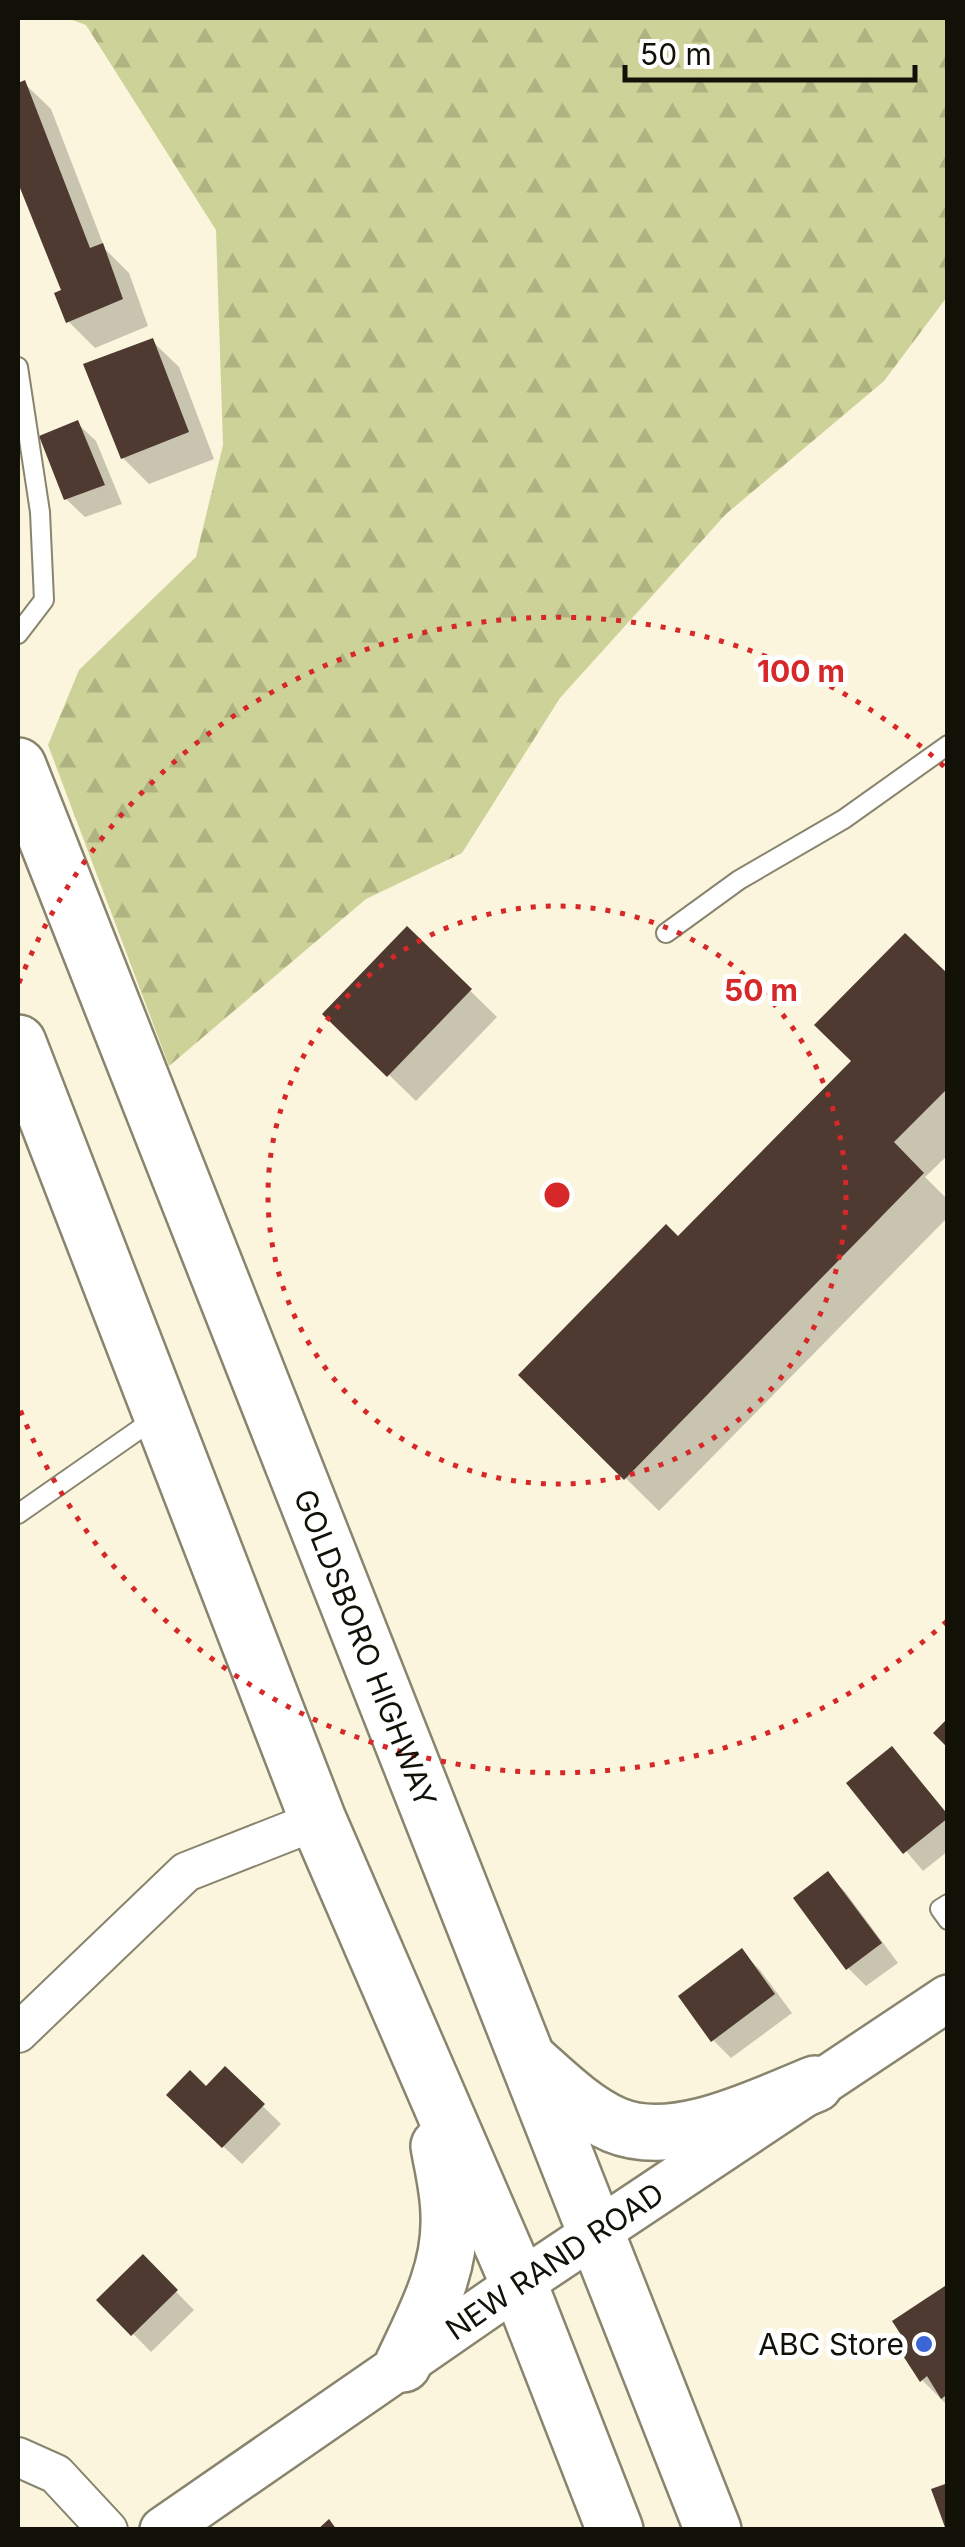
<svg xmlns="http://www.w3.org/2000/svg" width="965" height="2547" font-family="Inter,sans-serif">
<style>
.forest{fill:url(#forest-firs)}
.shadow{fill:#0003}
.building{fill:#4e3a30}
.lines{fill:none;stroke-linecap:round;stroke-linejoin:round}
.service-casing{stroke:#89846d;stroke-width:22}
.minor-casing{stroke:#89846d;stroke-width:42}
.tertiary-casing{stroke:#89846d;stroke-width:50}
.primary-casing{stroke:#89846d;stroke-width:60}
.service{stroke:#fff;stroke-width:18}
.minor{stroke:#fff;stroke-width:38}
.tertiary{stroke:#fff;stroke-width:45}
.primary{stroke:#fff;stroke-width:55}
.ring{fill:none;stroke:#d62828;stroke-width:5;stroke-dasharray:5 10}
.poi-dot{fill:#3e65d7;stroke:#fff;stroke-width:4}
.labels{text-anchor:middle;dominant-baseline:central;stroke-width:10;stroke-linejoin:round;paint-order:stroke}
.street-label{font-size:30px;fill:#121108;stroke:#fff}
.poi-label{font-size:30px;fill:#121108;stroke:#fff;text-anchor:end}
.centre{fill:#d62828;stroke:#fff;stroke-width:5}
.ring-label{font-size:30px;text-anchor:middle;font-weight:bold;fill:#d62828;stroke:#fff;stroke-width:10;stroke-linejoin:round;paint-order:stroke}
</style>
<defs>
<pattern id="forest-firs" width="22" height="20" patternUnits="userSpaceOnUse" patternTransform="scale(2.5)"><rect width="22" height="20" fill="#cdd298"/><path d="M5 1l3.5 6h-7zM16 11l3.5 6h-7z" fill="#afb382"/></pattern>
</defs>
<rect width="100%" height="100%" fill="#faf5dc"/>
<path class="forest" d="M 67,18 L 947,18 L 947,297 L 884,381 L 726,514 L 560,698 L 462,853 L 366,899 L 169,1066 L 48,745 L 79,670 L 196,557 L 223,445 L 216,230 L 86,25 Z"/>
<path class="shadow" d="M 24,83 L 51,109 L 105,249 L 129,273 L 148,326 L 95,348 L 68,321 L 64,291 L 18,176 L 18,86 Z
M 152,341 L 179,367 L 214,459 L 149,484 L 123,458 Z
M 77,423 L 96,441 L 122,504 L 85,517 L 66,499 Z
M 407,929 L 497,1017 L 416,1101 L 326,1014 Z
M 948,978 L 948,1155 L 925,1177 L 948,1200 L 948,1217 L 659,1511 L 521,1375 L 678,1240 Z
M 892,1749 L 948,1814 L 948,1851 L 923,1871 L 849,1783 Z
M 828,1874 L 846,1893 L 898,1963 L 866,1986 L 848,1968 Z
M 742,1952 L 760,1970 L 792,2013 L 731,2058 L 713,2040 Z
M 225,2069 L 281,2124 L 242,2164 L 169,2095 L 206,2089 Z
M 143,2258 L 194,2310 L 151,2352 L 100,2300 Z
M 948,2287 L 948,2406 L 922,2380 Z"/>
<path class="building" d="M 25,80 L 90,248 L 103,243 L 123,299 L 66,323 L 54,293 L 61,290 L 18,183 L 18,83 Z
M 153,338 L 189,432 L 121,459 L 83,364 Z
M 78,420 L 105,485 L 64,500 L 39,436 Z
M 407,926 L 472,989 L 387,1077 L 322,1014 Z
M 905,933 L 948,974 L 948,1088 L 894,1142 L 924,1173 L 624,1480 L 518,1375 L 666,1224 L 678,1236 L 851,1061 L 814,1025 Z
M 948,1718 L 948,1748 L 933,1733 Z
M 892,1746 L 948,1815 L 948,1818 L 903,1854 L 846,1783 Z
M 828,1871 L 882,1943 L 846,1970 L 793,1898 Z
M 742,1948 L 775,1994 L 711,2042 L 678,1996 Z
M 225,2066 L 265,2104 L 222,2148 L 166,2095 L 190,2070 L 206,2086 Z
M 143,2254 L 178,2290 L 131,2336 L 96,2300 Z
M 948,2284 L 948,2394 L 941,2399 L 927,2376 L 920,2382 L 898,2348 L 905,2341 L 892,2321 Z
M 948,2483 L 948,2530 L 946,2530 L 931,2489 Z
M 329,2519 L 337,2530 L 317,2530 Z"/>
<g class="lines">
<defs>
<path id="service" d="M 18,367 L 40,512 L 44,600 L 18,634
M 666,933 L 739,880 L 844,819 L 948,745
M 18,1514 L 157,1417
M 948,1904 L 940,1909 L 948,1920"/>
<path id="minor" d="M 18,2033 L 186,1872 L 318,1820
M 18,2457 L 56,2474 L 108,2530"/>
<g id="tertiary">
<path id="s1" d="M 163,2530 L 519,2284 L 948,1998"/>
</g>
<g id="primary">
<path id="s2" d="M 18,766 L 713,2530"/>
<path d="M 18,1043 L 318,1820 L 519,2284 L 615,2530"/>
<path d="M 529,2060 C 555,2083 583,2111 615,2125 C 675,2150 760,2106 815,2084"/>
<path d="M 403,2364 C 425,2317 451,2270 449,2216 C 449,2192 443,2169 439,2146"/>
</g>
</defs>
<use href="#service" class="service-casing"/>
<use href="#minor" class="minor-casing"/>
<use href="#tertiary" class="tertiary-casing"/>
<use href="#primary" class="primary-casing"/>
<use href="#service" class="service"/>
<use href="#minor" class="minor"/>
<use href="#tertiary" class="tertiary"/>
<use href="#primary" class="primary"/>
</g>
<g class="ring">
<circle cx="557" cy="1195" r="289"/>
<path d="M947 1621A578 578 0 0 1 19 1407M19 983A578 578 0 0 1 947 769"/>
</g>
<circle class="poi-dot" cx="924" cy="2344" r="10"/>
<g class="labels">
<g class="street-label">
<text stroke="none"><textPath href="#s2" startOffset="948">GOLDSBORO HIGHWAY</textPath></text>
<text stroke="none"><textPath href="#s1" startOffset="475">NEW RAND ROAD</textPath></text>
</g>
<g class="poi-label">
<text x="904" y="2344">ABC Store</text>
</g>
</g>
<circle cx="557" cy="1195" r="15" class="centre"/>
<g class="ring-label">
<text x="801" y="682">100 m</text>
<text x="761" y="1001">50 m</text>
</g>
<rect width="965" height="2547" fill="none" stroke="#121108" stroke-width="40"/>
<path d="M625 65v15h290v-15" fill="none" stroke="#121108" stroke-width="5"/>
<text x="640" y="65" font-size="30" fill="#121108" stroke="#ffffff" stroke-width="8" paint-order="stroke">50 m</text>
</svg>
